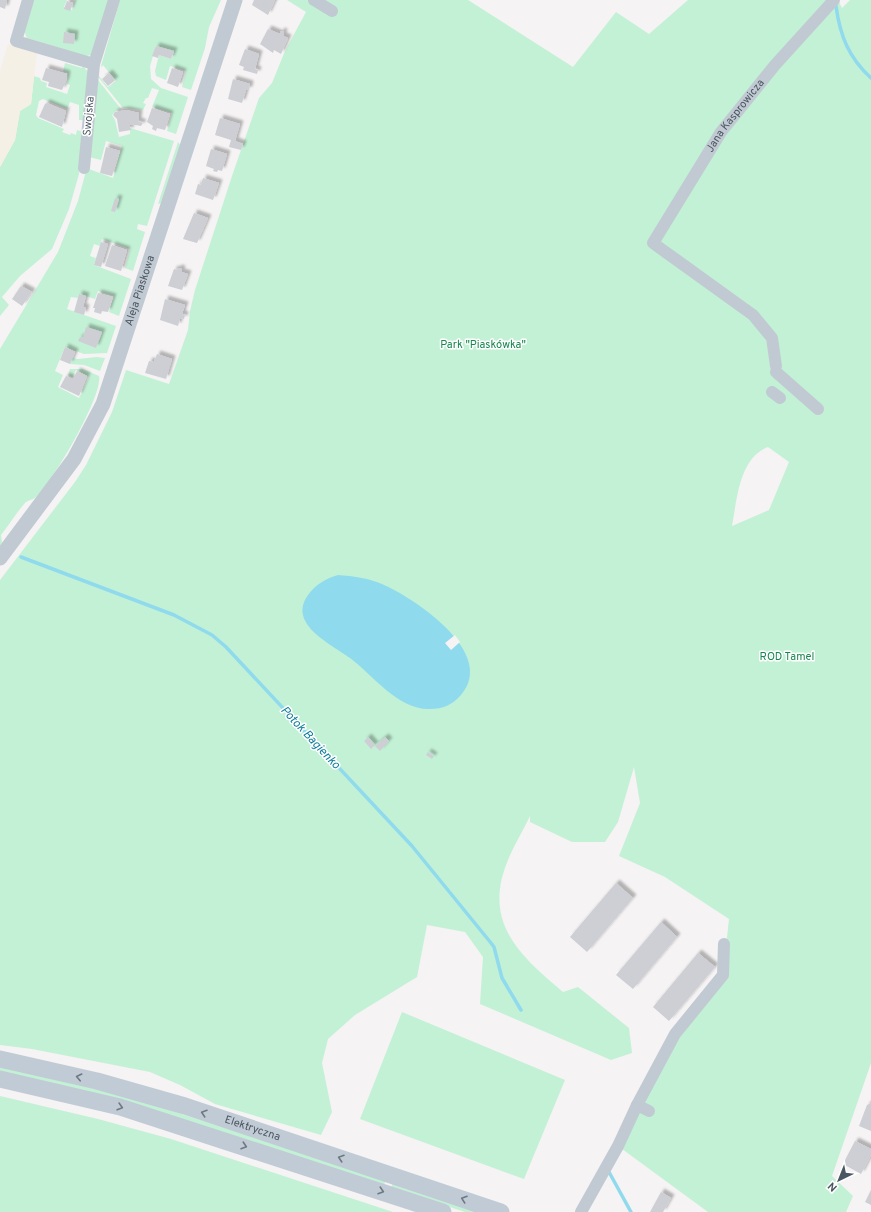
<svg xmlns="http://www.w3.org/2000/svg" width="871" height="1212" font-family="Overpass,sans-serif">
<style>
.green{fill:#c3f1d5;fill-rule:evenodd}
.sand{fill:#f5f0e5}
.water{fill:#90daee}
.pier{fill:#f5f3f3}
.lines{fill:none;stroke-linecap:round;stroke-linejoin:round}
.stream{stroke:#90daee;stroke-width:3.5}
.building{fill:#cdcfd5;filter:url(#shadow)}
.minor{stroke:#c1cad2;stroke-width:12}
.tertiary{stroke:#c1cad2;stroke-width:15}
.secondary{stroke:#c1cbd6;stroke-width:17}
.oneway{stroke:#6e7984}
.labels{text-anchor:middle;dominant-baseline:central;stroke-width:3;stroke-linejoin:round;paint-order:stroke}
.street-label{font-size:11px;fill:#4a5661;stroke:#fff}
.park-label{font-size:11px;fill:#17864f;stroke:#fff}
.water-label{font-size:12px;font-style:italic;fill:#0c7c9b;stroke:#fff}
</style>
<defs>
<filter id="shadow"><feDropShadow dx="3.5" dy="-3.5" stdDeviation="1" flood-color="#0004"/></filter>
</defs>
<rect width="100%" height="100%" fill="#f5f3f3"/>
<path class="green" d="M 33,0 L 67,0 L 64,7 L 72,10 L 75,0 L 110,0 L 92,55 L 86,56 L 27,38 L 24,31 Z
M 120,0 L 221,0 L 209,27 L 205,48 L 191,90 L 182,87 L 186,71 L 170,66 L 166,80 L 156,76 L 155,71 L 159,55 L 171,59 L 174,52 L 156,46 L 150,66 L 151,79 L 161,88 L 188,97 L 176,134 L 167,131 L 172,113 L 152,107 L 159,90 L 152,88 L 148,98 L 146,98 L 143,103 L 146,104 L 143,110 L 126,108 L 123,108 L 99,78 L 99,76 L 108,87 L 116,81 L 103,65 L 102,67 L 101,66 Z
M 287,0 L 468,0 L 573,67 L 616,12 L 649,34 L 688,0 L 838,0 L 842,8 L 850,0 L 871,0 L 871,1063 L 832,1176 L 853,1196 L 846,1212 L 708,1212 L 618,1146 L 673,1034 L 723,975 L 729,919 L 665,877 L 619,856 L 640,803 L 634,767 L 618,822 L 605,842 L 572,842 L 530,822 L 530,816 C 523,831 514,845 508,860 C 482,922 519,955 563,992 L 578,987 L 629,1028 L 632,1053 L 611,1060 L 480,1004 L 483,957 L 465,932 L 427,925 L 417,977 L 355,1015 L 328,1039 L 322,1063 L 332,1112 L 321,1135 L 215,1104 L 180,1085 L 150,1072 L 32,1049 L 0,1045 L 0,580 L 75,482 L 86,465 L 112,412 L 126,370 L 169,384 L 188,330 L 190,311 L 195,290 L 232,176 L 259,98 L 272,83 L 285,51 L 306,12 ZM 768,447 L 789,462 L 769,510 L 732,526 C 737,500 739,458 768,447 Z
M 65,63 L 82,68 L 83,66 L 88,72 L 84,120 L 79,120 L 79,105 L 70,102 L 67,109 L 43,99 L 39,101 L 36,115 L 38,118 L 64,129 L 62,132 L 70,135 L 71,133 L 76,135 L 77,130 L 83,132 L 79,174 L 69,209 L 52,249 L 20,276 L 2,297 L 9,305 L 0,316 L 0,167 L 15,140 L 20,111 L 31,104 L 34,76 L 40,78 L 41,81 L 47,83 L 46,87 L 67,94 L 70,85 L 67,84 L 68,73 L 63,72 Z
M 98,80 L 121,109 L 117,110 L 112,115 L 115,120 L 119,137 L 130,134 L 130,128 L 174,141 L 147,226 L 138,224 L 137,229 L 145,232 L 133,271 L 125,268 L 130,249 L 102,239 L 100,246 L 94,244 L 90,256 L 96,258 L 94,265 L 131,279 L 119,316 L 109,312 L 114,296 L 98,291 L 95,299 L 79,294 L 78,298 L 71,297 L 67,309 L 116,326 L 107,353 L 84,354 L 65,347 L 55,371 L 63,375 L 58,387 L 79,398 L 89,377 L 76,370 L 72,377 L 68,375 L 70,369 L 83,369 L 99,376 C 103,396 52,483 36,497 C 33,500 28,500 25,503 C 16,513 9,525 1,535 L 2,543 L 0,546 L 0,349 L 58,252 L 78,201 L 86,171 L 89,169 L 113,178 L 122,146 L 106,141 L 101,160 L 89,157 Z
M 178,142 L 181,146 L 162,203 L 158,204 Z
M 97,357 L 105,358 L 100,371 L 84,365 L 70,364 L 72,358 L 78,359 Z
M 402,1012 L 565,1080 L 524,1179 L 360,1119 Z
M 0,1065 L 111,1091 L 386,1180 L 384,1185 L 0,1072 Z
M 0,1096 L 98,1119 L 171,1139 L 393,1212 L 0,1212 Z
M 393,1182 L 482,1212 L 465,1212 L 391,1188 Z"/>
<path class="sand" d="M 8,44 L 37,52 L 31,104 L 20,111 L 15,140 L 0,167 L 0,71 Z"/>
<path class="water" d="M 338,575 C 353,576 368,578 382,584 C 414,598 498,653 461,695 C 452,705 443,709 430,709 C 398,710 374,676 350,658 C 331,644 287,624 308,595 C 316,584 325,579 338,575 Z"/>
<path class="pier" d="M 455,635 L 460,642 L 451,650 L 445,643 Z"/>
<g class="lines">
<path class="stream" d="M 836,6 C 840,36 849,58 871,78
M 21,557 L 174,615 L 212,635 L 226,647 L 412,846 L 491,943 L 494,947 L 502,978 L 521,1010
M 609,1172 L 631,1212"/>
</g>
<path class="building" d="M 0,0 L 7,0 L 5,9 L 0,7 Z
M 254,0 L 275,0 L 268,15 L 252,5 Z
M 67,1 L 73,3 L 70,11 L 64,9 Z
M 268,29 L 280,34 L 281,31 L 284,32 L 283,36 L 288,38 L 281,54 L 274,50 L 273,53 L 260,44 Z
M 64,32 L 75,34 L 74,44 L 63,43 Z
M 156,46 L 174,51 L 171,59 L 159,55 L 158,58 L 152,56 Z
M 245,49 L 259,54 L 255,69 L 258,70 L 257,74 L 243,70 L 244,67 L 239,65 Z
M 46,68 L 67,74 L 66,81 L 62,90 L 48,86 L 49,82 L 42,80 Z
M 172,68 L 183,72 L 178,87 L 167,83 Z
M 109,73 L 115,80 L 108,86 L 102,79 Z
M 233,79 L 250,84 L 249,90 L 246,90 L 242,103 L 228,99 Z
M 47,103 L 66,111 L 62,127 L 39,117 L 45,104 Z
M 152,108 L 170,114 L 165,130 L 157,128 L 156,131 L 152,129 L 153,126 L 147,122 Z
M 126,110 L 139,113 L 138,121 L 143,123 L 141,126 L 129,124 L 131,130 L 119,132 L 117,119 L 113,115 L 115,112 Z
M 220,118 L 240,124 L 235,141 L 243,144 L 241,150 L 229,147 L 231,140 L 215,135 Z
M 106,147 L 120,151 L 112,176 L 100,173 Z
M 211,149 L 227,154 L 222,171 L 218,170 L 217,172 L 213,171 L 214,169 L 206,166 Z
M 203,178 L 219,183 L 213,200 L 195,194 L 198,184 L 201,185 Z
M 115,198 L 119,199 L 115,212 L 111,211 Z
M 194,213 L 208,218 L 197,243 L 183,239 Z
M 101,242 L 108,244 L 101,267 L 94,265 Z
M 112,245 L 127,250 L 121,271 L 105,266 Z
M 178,268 L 182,269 L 181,272 L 188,274 L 182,290 L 168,286 L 174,269 L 177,270 Z
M 21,286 L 32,292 L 22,306 L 12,299 Z
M 98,293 L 113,297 L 108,312 L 102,311 L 101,314 L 94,312 L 95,308 L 93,308 Z
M 79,294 L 86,296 L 83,307 L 86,308 L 84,315 L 74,312 Z
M 165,299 L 185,305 L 182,314 L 185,315 L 184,319 L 180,318 L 178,326 L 160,320 Z
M 86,327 L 102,332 L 96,348 L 78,341 L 80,337 L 83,338 Z
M 65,347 L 75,352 L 70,364 L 60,360 Z
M 157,354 L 172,359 L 166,379 L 145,373 L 149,361 L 154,362 Z
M 77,371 L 87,376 L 79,396 L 60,387 L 66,376 L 73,379 Z
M 368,737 L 375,745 L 371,749 L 364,741 Z
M 385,737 L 389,741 L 380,751 L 375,746 Z
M 428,752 L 434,756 L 432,759 L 426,755 Z
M 616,883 L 633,898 L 587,952 L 570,937 Z
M 661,922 L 677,937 L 633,989 L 616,975 Z
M 698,953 L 715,967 L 669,1021 L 653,1007 Z
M 871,1103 L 871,1131 L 859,1126 L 867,1105 Z
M 855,1141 L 871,1149 L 871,1155 L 861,1174 L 843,1164 Z
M 871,1190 L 871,1205 L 865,1202 Z
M 661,1192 L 671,1198 L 663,1212 L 650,1212 Z"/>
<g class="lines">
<g class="minor">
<path d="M 28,0 L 16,41 L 94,64 L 84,168"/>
<path d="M 314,0 L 332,11"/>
<path d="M 94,64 L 114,0"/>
<path id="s1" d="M 776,366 L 772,338 L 753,315 L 653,243 L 721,132 L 775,65 L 834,0"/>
<path d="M 776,372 L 818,409"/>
<path d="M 772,392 L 780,398"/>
<path d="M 637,1105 L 649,1111"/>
<path d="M 581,1212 L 618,1146 L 637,1105 L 675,1034 L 723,975 L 724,944"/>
</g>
<path class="tertiary" id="s2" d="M 0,558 L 74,459 L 103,404 L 235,0"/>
<g class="secondary">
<path id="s3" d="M 0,1059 L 97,1081 L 185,1106 L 501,1212"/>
<path d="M 0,1079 L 120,1107 L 443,1212"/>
</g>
</g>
<defs><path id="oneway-chevron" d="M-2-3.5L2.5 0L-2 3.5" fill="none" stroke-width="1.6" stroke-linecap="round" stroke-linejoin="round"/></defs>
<g class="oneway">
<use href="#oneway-chevron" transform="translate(79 1077) rotate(-167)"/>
<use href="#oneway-chevron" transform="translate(120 1107) rotate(16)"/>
<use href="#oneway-chevron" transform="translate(204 1113) rotate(-162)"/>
<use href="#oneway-chevron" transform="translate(244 1146) rotate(18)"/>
<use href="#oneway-chevron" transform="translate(341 1158) rotate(-162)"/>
<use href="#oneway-chevron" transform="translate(381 1191) rotate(18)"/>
<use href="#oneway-chevron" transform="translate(464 1199) rotate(-161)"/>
</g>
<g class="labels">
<g class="street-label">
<text transform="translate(89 116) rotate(-85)">Swojska</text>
<text stroke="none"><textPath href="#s1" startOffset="333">Jana Kasprowicza</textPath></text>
<text stroke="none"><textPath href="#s2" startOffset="305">Aleja Piaskowa</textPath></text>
<text stroke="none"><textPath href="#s3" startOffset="262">Elektryczna</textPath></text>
</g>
<g class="park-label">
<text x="483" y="345">Park "Piaskówka"</text>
<text x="787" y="657">ROD Tamel</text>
</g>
<g class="water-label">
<text transform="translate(310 738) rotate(47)">Potok Bagienko</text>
</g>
</g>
<g transform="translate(839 1180) rotate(223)" stroke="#ffffff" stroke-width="3" paint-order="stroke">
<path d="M0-3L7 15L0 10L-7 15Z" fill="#4a5661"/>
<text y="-6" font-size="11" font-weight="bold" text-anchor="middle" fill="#4a5661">N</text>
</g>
</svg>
